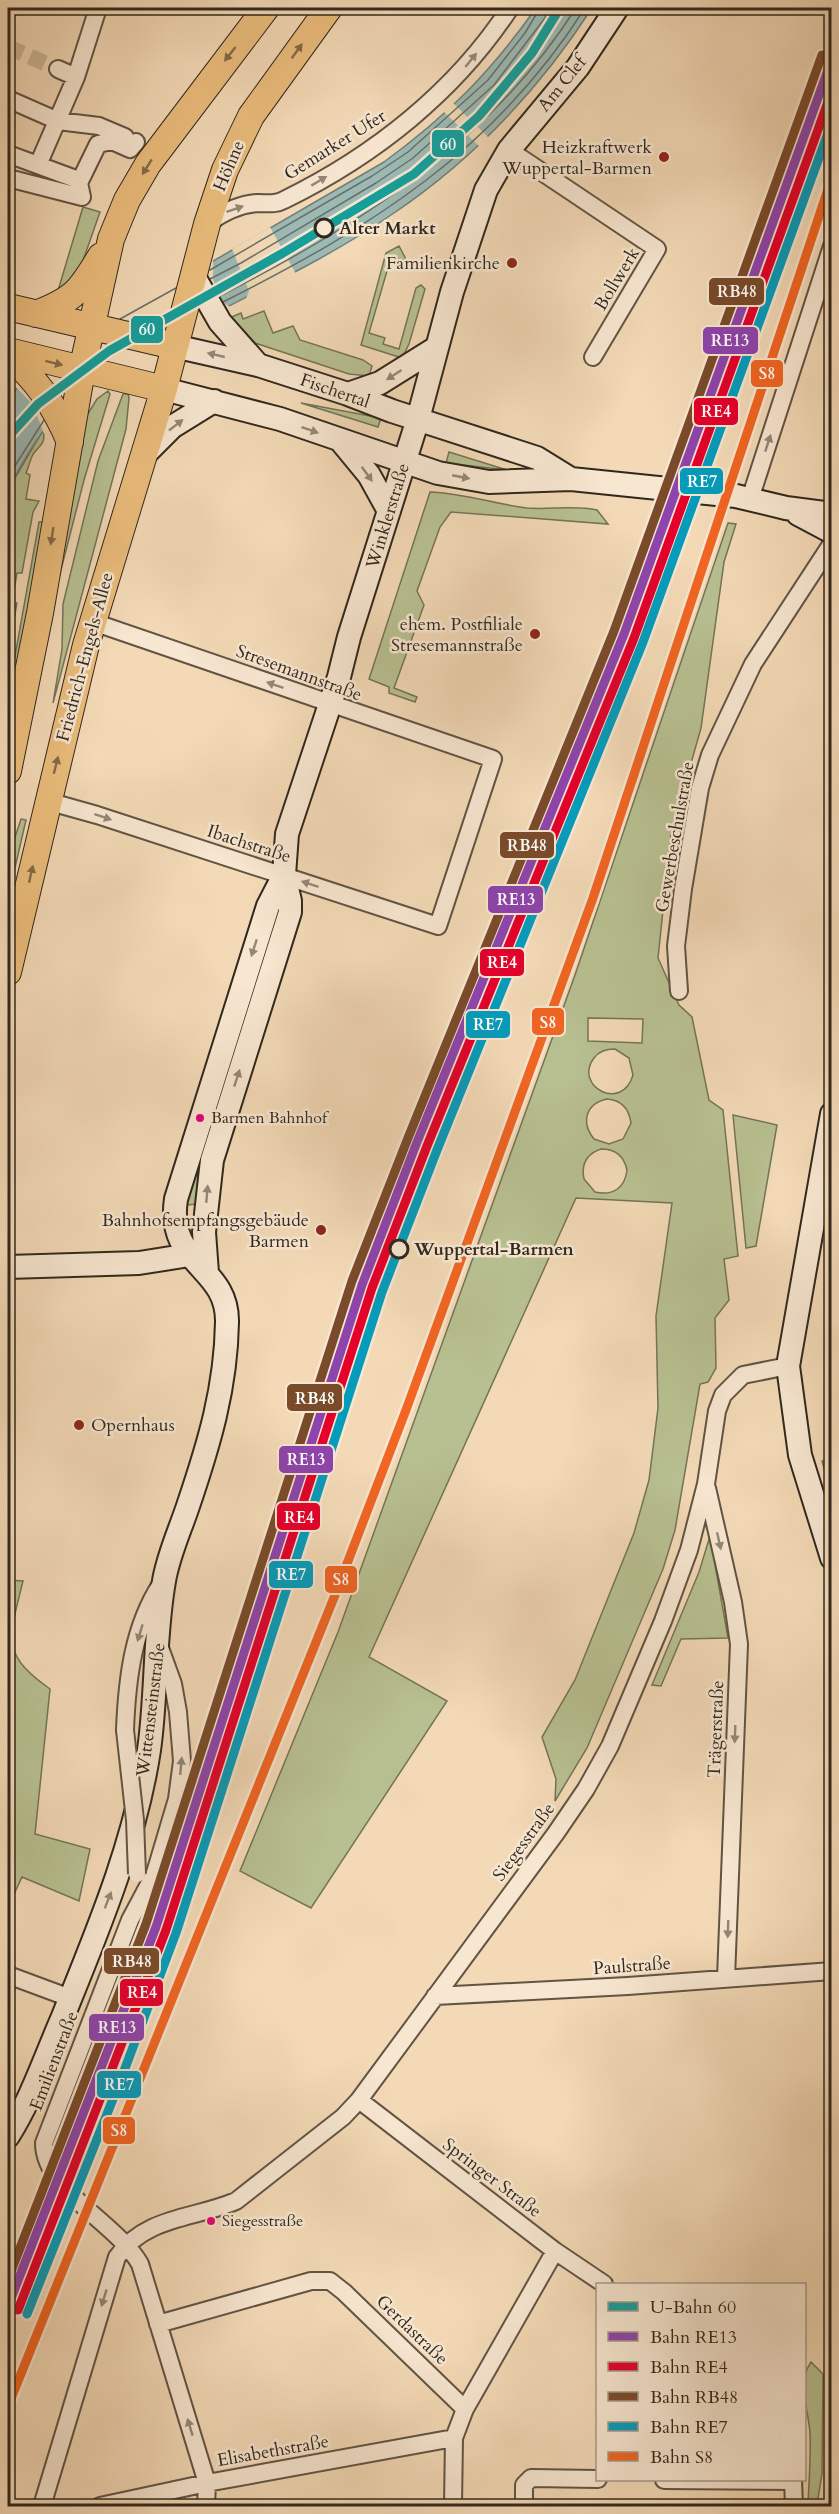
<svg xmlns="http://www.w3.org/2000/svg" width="839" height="2514" font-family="Cardo,serif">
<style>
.green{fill:#b8c091;stroke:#747458;stroke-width:1.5;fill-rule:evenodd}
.water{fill:#9cb9b4;stroke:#717f78;stroke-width:1.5}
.pier{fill:#f3d9b6}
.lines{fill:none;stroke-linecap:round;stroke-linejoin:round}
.shore{stroke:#667069;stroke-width:1.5}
.street-tunnel{stroke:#ccb698;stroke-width:16;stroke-dasharray:16 8;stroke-linecap:butt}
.street-casing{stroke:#615444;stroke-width:20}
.secondary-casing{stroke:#30281e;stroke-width:26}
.primary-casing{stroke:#30281e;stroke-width:28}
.street{stroke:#f7e6d0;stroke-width:16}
.secondary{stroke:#f7e6d0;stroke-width:22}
.primary{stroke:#eabc7b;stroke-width:26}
.street-bridge-casing{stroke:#615444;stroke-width:20;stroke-linecap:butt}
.street-bridge{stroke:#f7e6d0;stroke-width:16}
.rail-1-casing{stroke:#f7e6d0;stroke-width:14}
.rail-2-casing{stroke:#f7e6d0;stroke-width:14}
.rail-3-casing{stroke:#f7e6d0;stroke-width:14}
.rail-4-casing{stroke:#f7e6d0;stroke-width:14}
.rail-5-casing{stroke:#f7e6d0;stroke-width:14}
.rail-1{stroke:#8e44ad;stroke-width:9}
.rail-2{stroke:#e4002b;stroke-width:9}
.rail-3{stroke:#7a4b2a;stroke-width:9}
.rail-4{stroke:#059cbc;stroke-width:9}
.rail-5{stroke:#f26522;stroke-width:9}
.metro-1-casing{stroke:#f7e6d0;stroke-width:14}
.metro-1{stroke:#169e9a;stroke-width:9}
.oneway{fill:#846b48}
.oneway2{fill:#948777}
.poi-dot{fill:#8f2418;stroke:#f7e6d0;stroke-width:2}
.stop-dot{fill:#f7e6d0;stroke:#30281e;stroke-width:3}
.bus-dot{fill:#e5007d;stroke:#f7e6d0;stroke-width:2}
.labels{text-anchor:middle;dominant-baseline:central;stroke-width:5;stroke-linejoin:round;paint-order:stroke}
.bus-label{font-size:16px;fill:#30281e;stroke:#f7e6d0;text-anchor:start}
.street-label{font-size:18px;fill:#30281e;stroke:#f7e6d0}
.poi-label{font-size:18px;fill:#30281e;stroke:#f7e6d0;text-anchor:end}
.stop-label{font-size:18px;font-weight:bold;fill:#30281e;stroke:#f7e6d0;text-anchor:start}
.line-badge{stroke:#f7e6d0;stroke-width:2}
.badge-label{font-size:16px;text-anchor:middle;font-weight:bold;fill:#fff}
</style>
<rect width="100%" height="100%" fill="#f3d9b6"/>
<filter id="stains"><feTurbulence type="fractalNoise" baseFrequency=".00333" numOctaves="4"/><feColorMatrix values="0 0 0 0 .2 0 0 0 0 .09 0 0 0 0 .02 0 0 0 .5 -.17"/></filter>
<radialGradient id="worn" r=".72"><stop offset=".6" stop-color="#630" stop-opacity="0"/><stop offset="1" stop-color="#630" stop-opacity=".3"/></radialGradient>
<path class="green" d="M 83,207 L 100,212 L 79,272 L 57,294 Z
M 399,246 L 407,261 L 391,257 L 369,333 L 385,338 L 383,344 L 399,349 L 416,288 L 421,285 L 425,289 L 409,344 L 402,358 L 361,345 L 386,253 Z
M 264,311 L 273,333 L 293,326 L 300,340 L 363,360 L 372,366 L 369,376 L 349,374 L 255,343 L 227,319 L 241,313 L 243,319 Z
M 108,391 L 110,394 L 84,480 L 52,605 L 84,420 L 97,399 Z
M 123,394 L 128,394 L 129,398 L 126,429 L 53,703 L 62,649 L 63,604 L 98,461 Z
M 301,403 L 381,418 L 378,427 Z
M 43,430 C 46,443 41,444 34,453 C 30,458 29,467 26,473 L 30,475 L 26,499 L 39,501 L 33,512 L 22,573 L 17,573 L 12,602 L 17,603 L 8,652 L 8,490 Z
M 449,452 L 507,470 L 446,463 Z
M 430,492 C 463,493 494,504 527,508 C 550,510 574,505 597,510 L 608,524 L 451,512 L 440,527 L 417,591 L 424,605 L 394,688 L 417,697 L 415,702 L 389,693 L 389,687 L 369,679 Z
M 39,522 L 44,522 L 8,727 L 8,695 Z
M 728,523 L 736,524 L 724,562 L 701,728 L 671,834 L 658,958 L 679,1005 L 692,1017 L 709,1100 L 723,1110 L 738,1256 L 724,1259 L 729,1300 L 715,1318 L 716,1368 L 708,1382 L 700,1384 L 675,1530 L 663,1569 L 587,1748 L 555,1801 L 556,1779 L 542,1737 L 575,1680 L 634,1533 L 649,1480 L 658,1408 L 656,1316 L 672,1203 L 576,1198 L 369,1657 L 447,1701 L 311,1908 L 240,1871 L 338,1632 L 575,975 ZM 588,1018 L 643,1019 L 642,1043 L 588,1041 ZM 615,1049 L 629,1058 L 633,1075 C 622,1113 573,1086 594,1058 C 599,1051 606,1049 615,1049 ZM 607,1099 C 622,1100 629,1109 631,1123 L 623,1139 L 609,1144 L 594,1139 C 581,1123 585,1104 607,1099 ZM 601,1149 C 616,1149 624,1156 627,1170 C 625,1188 613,1196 595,1192 L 584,1179 C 581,1164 586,1154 601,1149 Z
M 21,819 L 26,820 L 8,898 L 8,858 Z
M 733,1115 L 777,1125 L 756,1246 L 746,1248 Z
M 204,1138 L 209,1138 L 199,1204 L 187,1205 Z
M 831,1459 L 832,1459 L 831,1495 L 822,1461 Z
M 710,1536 L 728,1638 L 681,1639 L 661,1686 L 652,1685 L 699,1572 Z
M 8,1580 L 23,1581 C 9,1638 0,1654 50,1689 L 35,1834 L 90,1849 L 79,1901 L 22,1877 L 8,1907 Z
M 811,2362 L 823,2374 L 823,2380 L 822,2474 L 817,2504 L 808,2504 C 809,2480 811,2457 810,2434 C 809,2409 796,2384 811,2362 Z"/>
<path class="water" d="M 536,8 L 592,8 C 539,90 473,160 391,215 C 327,259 254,292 185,329 C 142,351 97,373 63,408 C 40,431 23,460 8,490 L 8,401 L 17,388 L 58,351 L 384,162 C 448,115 490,73 536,8 Z"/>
<path class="pier" d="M 452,102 L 490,139 L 481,148 L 443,111 Z
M 270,227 L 296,274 L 245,301 L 249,291 L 232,249 Z
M 213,259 L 213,279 L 220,301 L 232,308 L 119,367 L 90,386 L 44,434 L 33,405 L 15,386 L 57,349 L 103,318 Z"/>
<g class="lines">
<path class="shore" d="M 210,270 L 372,176 L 408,152 L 488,80 L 525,33 L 540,8
M 210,279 L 241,263 L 376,183 L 413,158 L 494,85 L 545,18 L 548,8
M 220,296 C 361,224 489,144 576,8
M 223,302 C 372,227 494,151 585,8
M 120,319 L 176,288
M 8,477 L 44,420"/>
<path class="street-tunnel" d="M 8,47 L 58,69"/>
<defs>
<path id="street" d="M 58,69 L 76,77
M 8,99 L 58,121 L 99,126 L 125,137
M 509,150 L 657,249 L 593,357
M 8,154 L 73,178
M 38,165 L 76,77 L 98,8
M 8,178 L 82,197 L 79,183 L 98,144 L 112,141 L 130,149 L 136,142
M 208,223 C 222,213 239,204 258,203 C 267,203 275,205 284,200 C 374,156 455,92 510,8
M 750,499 L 832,246
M 47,801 L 97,815 L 438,926 L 493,759 L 93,622
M 679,991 L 676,946 L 683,889 L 700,788 L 710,755 L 753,664 L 832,543
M 707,1488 L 733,1602 L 739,1644 L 726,1978
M 160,1648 L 173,1684 L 178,1712 L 182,1761 L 177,1799 L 155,1873 L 130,1920 L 44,2143 C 44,2191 117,2223 140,2264 L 207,2483 L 206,2506
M 125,1730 C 127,1679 133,1627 161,1584
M 8,1975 L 70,1998
M 435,1996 L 628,1986 L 832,1971
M 359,2100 L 555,2251 L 604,2284
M 158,2324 L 311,2281 L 330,2281 L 344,2292 L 465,2409
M 664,2480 L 793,2481
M 793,2480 L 794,2506
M 42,2506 L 117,2257 C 146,2216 194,2219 236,2201 L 343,2117 L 359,2100 L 556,1833 L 586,1789 L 610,1746 L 663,1621 L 689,1550 L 706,1484 L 717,1411 L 723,1395 L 743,1375 L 788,1366
M 100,2506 L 207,2483 L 454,2438
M 453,2506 L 454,2438 L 465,2409 L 555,2251
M 524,2506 L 524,2485 L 531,2478 L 598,2479"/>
<path id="secondary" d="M 193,275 L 220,322 L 258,365
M 174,346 L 258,365 L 348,394 L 392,411 L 537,458 L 571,479
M 164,389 L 280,419 L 438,473 L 489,482 L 571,479 L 736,496 L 786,508 L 832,514
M 348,394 L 380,383 L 436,348
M 341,441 L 369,475 L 389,511
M 144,455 L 172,427 L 214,401
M 798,514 L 832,532
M 832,1114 L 788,1366 L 800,1455 L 832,1558
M 8,1267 L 139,1263 L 202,1253
M 207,1273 L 204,1232 L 212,1160 L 290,912 L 290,901 L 284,875 L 287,834 L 339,677 L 349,637 L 418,419 L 452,292 L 486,190 L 509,150 L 578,67 L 617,8
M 8,2136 C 31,2100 45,2058 62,2019 C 97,1932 135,1843 149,1750 C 157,1694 154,1637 164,1581 C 168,1556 180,1530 188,1506 C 209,1444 226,1388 227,1322 C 228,1266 166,1265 176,1199 L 268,906 L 284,875"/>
<path id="primary" d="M 8,307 L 174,346
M 36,314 C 75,299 80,291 101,256
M 8,351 L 164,389
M 8,355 C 37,380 55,406 70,442
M 8,771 L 40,613 L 82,370 L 111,239 L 127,200 L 148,164 L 266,8
M 8,972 L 86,645 L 164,389 L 207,224 L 225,170 L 251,116 L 329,8"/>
</defs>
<use href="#street" class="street-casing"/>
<use href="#secondary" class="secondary-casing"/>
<use href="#primary" class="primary-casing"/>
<use href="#street" class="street"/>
<use href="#secondary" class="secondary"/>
<use href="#primary" class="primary"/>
<defs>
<path id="street-bridge" d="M 125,1730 L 135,1820 L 137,1874"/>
</defs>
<use href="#street-bridge" class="street-bridge-casing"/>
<use href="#street-bridge" class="street-bridge"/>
<defs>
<path id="rail-1" d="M 8,2306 L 156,1927 L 362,1285 L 417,1142 L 624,634 L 832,59"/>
<path id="rail-2" d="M 18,2310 L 166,1930 L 372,1288 L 427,1146 L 634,638 L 832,91"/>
<path id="rail-3" d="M 8,2279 L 146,1924 L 352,1281 L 408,1138 L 614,631 L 822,55"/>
<path id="rail-4" d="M 27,2314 L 121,2079 L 176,1933 L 382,1292 L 437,1150 L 643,642 L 832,122"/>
<path id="rail-5" d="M 8,2406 L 335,1595 L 406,1410 L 593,898 L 832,177"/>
</defs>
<use href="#rail-1" class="rail-1-casing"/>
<use href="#rail-2" class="rail-2-casing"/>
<use href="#rail-3" class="rail-3-casing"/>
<use href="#rail-4" class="rail-4-casing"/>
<use href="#rail-5" class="rail-5-casing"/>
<use href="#rail-1" class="rail-1"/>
<use href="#rail-2" class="rail-2"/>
<use href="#rail-3" class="rail-3"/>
<use href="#rail-4" class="rail-4"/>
<use href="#rail-5" class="rail-5"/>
<defs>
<path id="metro-1" d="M 8,437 L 38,404 L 109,351 L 283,253 L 414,174 L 479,116 L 532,53 L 560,8"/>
</defs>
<use href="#metro-1" class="metro-1-casing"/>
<use href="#metro-1" class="metro-1"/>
</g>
<defs><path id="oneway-solid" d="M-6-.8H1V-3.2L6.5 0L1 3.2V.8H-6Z" transform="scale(1.5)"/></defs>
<g class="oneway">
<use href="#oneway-solid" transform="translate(297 51) rotate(-54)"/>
<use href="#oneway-solid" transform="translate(230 54) rotate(128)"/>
<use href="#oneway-solid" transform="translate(147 167) rotate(122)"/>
<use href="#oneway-solid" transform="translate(54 363) rotate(14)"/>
<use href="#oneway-solid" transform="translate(52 536) rotate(99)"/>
<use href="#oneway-solid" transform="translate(56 765) rotate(-76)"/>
<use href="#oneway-solid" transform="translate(31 874) rotate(-77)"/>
</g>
<g class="oneway2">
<use href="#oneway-solid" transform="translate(471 60) rotate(-51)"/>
<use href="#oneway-solid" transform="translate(319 181) rotate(-31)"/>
<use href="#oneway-solid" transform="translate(235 209) rotate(-19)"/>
<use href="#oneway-solid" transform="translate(216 355) rotate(-167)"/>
<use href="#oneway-solid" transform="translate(394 375) rotate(147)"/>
<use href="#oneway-solid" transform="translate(176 425) rotate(-38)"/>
<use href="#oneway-solid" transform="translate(310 430) rotate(19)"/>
<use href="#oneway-solid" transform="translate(768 443) rotate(-72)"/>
<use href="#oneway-solid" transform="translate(367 474) rotate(54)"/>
<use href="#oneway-solid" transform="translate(461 477) rotate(11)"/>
<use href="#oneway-solid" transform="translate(275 685) rotate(-161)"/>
<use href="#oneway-solid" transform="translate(103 817) rotate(18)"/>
<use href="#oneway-solid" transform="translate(310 884) rotate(-162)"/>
<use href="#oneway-solid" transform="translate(254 948) rotate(108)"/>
<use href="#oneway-solid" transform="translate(237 1078) rotate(-72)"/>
<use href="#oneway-solid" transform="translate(207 1194) rotate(-85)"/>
<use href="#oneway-solid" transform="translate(719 1541) rotate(77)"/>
<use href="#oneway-solid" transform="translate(140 1633) rotate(107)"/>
<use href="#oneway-solid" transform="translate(735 1734) rotate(92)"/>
<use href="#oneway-solid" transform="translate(181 1766) rotate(-85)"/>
<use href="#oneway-solid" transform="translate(108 1900) rotate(-69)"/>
<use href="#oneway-solid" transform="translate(728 1929) rotate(92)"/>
<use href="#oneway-solid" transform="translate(104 2298) rotate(107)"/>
<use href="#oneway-solid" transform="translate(190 2427) rotate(-107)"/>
</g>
<g class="poi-dot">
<circle cx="664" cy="157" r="6"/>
<circle cx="512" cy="263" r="6"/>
<circle cx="535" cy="634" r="6"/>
<circle cx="321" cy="1230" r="6"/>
<circle cx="79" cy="1425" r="6"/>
</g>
<g class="stop-dot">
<circle cx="324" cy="228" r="9"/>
<circle cx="399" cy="1249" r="9"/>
</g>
<g class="bus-dot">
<circle cx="200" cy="1118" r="5"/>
<circle cx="211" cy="2221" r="5"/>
</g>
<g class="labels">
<g class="bus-label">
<text x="211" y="1118">Barmen Bahnhof</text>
<text x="222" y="2221">Siegesstraße</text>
</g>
<g class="street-label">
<text transform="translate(562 84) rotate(-51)">Am Clef</text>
<text transform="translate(335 145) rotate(-32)">Gemarker Ufer</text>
<text transform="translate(229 166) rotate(-67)">Höhne</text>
<text transform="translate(617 279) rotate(-59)">Bollwerk</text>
<text transform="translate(335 391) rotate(19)">Fischertal</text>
<text transform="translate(388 516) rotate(-73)">Winklerstraße</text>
<text transform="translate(85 657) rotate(-75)">Friedrich-Engels-Allee</text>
<text transform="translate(299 673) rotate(20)">Stresemannstraße</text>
<text transform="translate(675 837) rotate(-80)">Gewerbeschulstraße</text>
<text transform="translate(249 844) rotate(18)">Ibachstraße</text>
<text transform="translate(151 1710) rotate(-83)">Wittensteinstraße</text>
<text transform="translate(716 1729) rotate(-88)">Trägerstraße</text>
<text transform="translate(524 1842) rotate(-54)">Siegesstraße</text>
<text transform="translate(632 1966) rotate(-4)">Paulstraße</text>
<text transform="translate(54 2061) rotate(-69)">Emilienstraße</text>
<text transform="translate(492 2178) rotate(37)">Springer Straße</text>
<text transform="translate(412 2330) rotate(44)">Gerdastraße</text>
<text transform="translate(273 2451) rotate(-10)">Elisabethstraße</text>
</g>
<g class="poi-label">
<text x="652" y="147">Heizkraftwerk<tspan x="652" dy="21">Wuppertal-Barmen</tspan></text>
<text x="500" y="263">Familienkirche</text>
<text x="523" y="624">ehem. Postfiliale<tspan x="523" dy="21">Stresemannstraße</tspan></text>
<text x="309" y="1220">Bahnhofsempfangsgebäude<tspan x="309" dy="21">Barmen</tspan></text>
<text x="91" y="1425" text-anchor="start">Opernhaus</text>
</g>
<g class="stop-label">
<text x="339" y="228">Alter Markt</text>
<text x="414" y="1249">Wuppertal-Barmen</text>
</g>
</g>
<g class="line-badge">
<rect x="431" y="129" width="34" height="29" rx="6" fill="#169e9a"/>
<rect x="708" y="277" width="57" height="29" rx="6" fill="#7a4b2a"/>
<rect x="130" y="315" width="34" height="29" rx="6" fill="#169e9a"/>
<rect x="702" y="326" width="57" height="29" rx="6" fill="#8e44ad"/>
<rect x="750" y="359" width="34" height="29" rx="6" fill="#f26522"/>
<rect x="693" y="397" width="46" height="29" rx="6" fill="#e4002b"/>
<rect x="679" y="467" width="45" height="28" rx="6" fill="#059cbc"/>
<rect x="499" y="831" width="56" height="28" rx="6" fill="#7a4b2a"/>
<rect x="487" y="885" width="57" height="29" rx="6" fill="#8e44ad"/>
<rect x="479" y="948" width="46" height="29" rx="6" fill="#e4002b"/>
<rect x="531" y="1007" width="34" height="29" rx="6" fill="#f26522"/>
<rect x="465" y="1010" width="46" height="29" rx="6" fill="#059cbc"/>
<rect x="286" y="1383" width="57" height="29" rx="6" fill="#7a4b2a"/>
<rect x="278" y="1445" width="56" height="29" rx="6" fill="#8e44ad"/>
<rect x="276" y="1502" width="45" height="29" rx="6" fill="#e4002b"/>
<rect x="268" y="1560" width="46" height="29" rx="6" fill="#059cbc"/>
<rect x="324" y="1565" width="34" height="29" rx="6" fill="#f26522"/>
<rect x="103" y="1947" width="57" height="28" rx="6" fill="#7a4b2a"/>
<rect x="119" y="1978" width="45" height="29" rx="6" fill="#e4002b"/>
<rect x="88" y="2013" width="57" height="29" rx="6" fill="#8e44ad"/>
<rect x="96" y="2070" width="46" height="29" rx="6" fill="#059cbc"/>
<rect x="102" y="2116" width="34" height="29" rx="6" fill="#f26522"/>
</g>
<g class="badge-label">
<text x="448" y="150">60</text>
<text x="737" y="297">RB48</text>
<text x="147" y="335">60</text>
<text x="730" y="346">RE13</text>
<text x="767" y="379">S8</text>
<text x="716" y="417">RE4</text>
<text x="702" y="487">RE7</text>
<text x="527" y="851">RB48</text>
<text x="516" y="905">RE13</text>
<text x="502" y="968">RE4</text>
<text x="548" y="1028">S8</text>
<text x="488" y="1030">RE7</text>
<text x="315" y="1404">RB48</text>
<text x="306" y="1465">RE13</text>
<text x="299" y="1523">RE4</text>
<text x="291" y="1580">RE7</text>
<text x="341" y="1585">S8</text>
<text x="132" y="1967">RB48</text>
<text x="142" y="1998">RE4</text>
<text x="117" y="2033">RE13</text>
<text x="119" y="2090">RE7</text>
<text x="119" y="2136">S8</text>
</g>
<rect width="839" height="2514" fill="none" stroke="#f3d9b6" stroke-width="30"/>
<rect x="9" y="9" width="821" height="2496" fill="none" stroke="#30281e" stroke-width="3"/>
<rect x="15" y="15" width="809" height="2484" fill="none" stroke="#30281e" stroke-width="1.5"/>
<rect x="596" y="2283" width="210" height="198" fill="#f7e6d0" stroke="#a79a89" stroke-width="1.5"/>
<rect x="608" y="2302" width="30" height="9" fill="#169e9a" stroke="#a79a89" stroke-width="1.5"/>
<text x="650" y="2313" font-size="18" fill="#30281e">U-Bahn 60</text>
<rect x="608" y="2332" width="30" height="9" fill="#8e44ad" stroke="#a79a89" stroke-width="1.5"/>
<text x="650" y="2343" font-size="18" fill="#30281e">Bahn RE13</text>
<rect x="608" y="2362" width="30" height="9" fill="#e4002b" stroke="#a79a89" stroke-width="1.5"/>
<text x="650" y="2373" font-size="18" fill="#30281e">Bahn RE4</text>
<rect x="608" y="2392" width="30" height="9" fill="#7a4b2a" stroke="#a79a89" stroke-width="1.5"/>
<text x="650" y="2403" font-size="18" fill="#30281e">Bahn RB48</text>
<rect x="608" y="2422" width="30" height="9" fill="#059cbc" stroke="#a79a89" stroke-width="1.5"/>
<text x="650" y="2433" font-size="18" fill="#30281e">Bahn RE7</text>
<rect x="608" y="2452" width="30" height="9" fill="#f26522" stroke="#a79a89" stroke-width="1.5"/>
<text x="650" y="2463" font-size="18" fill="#30281e">Bahn S8</text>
<rect width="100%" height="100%" filter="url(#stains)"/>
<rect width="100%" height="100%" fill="url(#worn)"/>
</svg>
